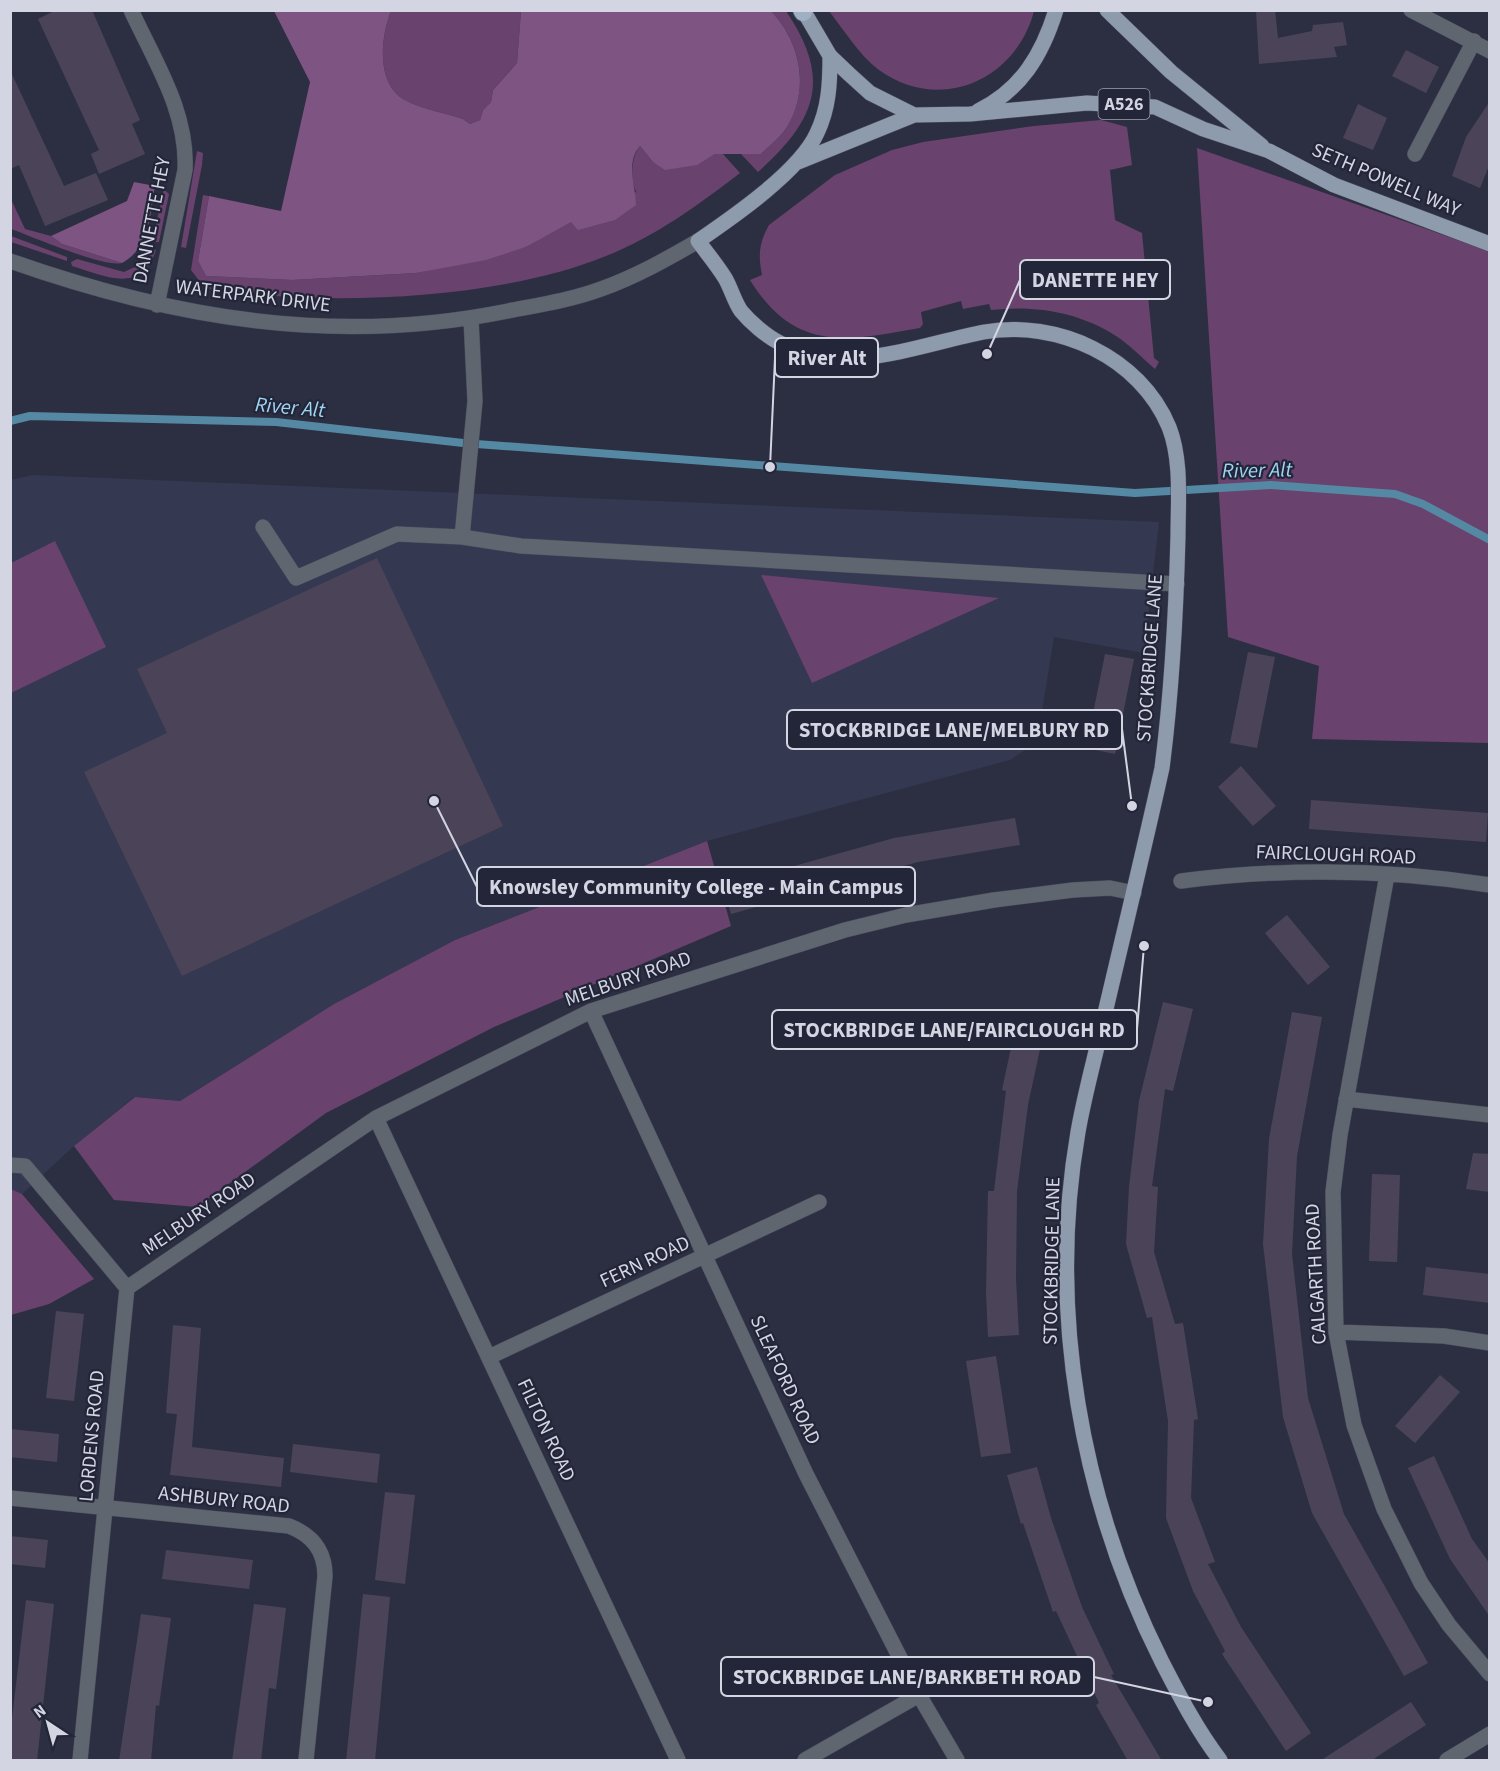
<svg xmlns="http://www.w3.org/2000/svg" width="1500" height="1771" font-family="'Source Sans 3',sans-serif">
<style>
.built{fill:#343851}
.green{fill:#69426e}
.forest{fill:#7d5482}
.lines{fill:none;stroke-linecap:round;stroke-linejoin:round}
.stream{stroke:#5589a3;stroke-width:8}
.building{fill:#4b4458}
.minor-casing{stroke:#474a5c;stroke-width:16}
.major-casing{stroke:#474a5c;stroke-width:16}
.highway-casing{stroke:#474a5c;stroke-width:20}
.minor{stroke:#60666f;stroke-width:15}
.major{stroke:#8e9bac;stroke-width:15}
.highway{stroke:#a0b0c4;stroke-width:18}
.labels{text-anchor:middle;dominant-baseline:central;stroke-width:4.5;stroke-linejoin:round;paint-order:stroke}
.shield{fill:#232538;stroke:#9ea1af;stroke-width:1.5}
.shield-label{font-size:18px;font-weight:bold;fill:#d3d6e2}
.street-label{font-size:20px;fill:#d3d6e2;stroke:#232538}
.water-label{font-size:21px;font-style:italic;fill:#9ed5f3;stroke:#232538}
.leader{fill:none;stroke:#d3d6e2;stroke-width:2}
.callout-dot{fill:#d3d6e2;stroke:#232538;stroke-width:2}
.callout{fill:#232538;stroke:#d3d6e2;stroke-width:2}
.callout-label{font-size:21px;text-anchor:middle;font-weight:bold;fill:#d3d6e2}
</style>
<rect width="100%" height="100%" fill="#2c2f42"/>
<path class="built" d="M 33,475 L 1159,522 L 1144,653 L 1054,637 L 1037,742 L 1010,760 L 707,841 L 455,940 L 334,1004 L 180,1101 L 134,1097 L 74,1146 L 22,1194 L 10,1189 L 10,480 Z"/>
<path class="green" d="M 391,11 L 521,11 L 517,63 L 493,90 L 491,102 L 483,110 L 480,120 L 470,124 L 463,119 C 445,113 422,109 405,100 C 375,83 381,36 391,11 Z
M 771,11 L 786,11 C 832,79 817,119 758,172 L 741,154 L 761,154 C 769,146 781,137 787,127 C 810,87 801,43 771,11 Z
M 829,11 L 1034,11 C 1016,80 940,114 879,70 C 859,55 844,30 829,11 Z
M 1101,120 L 1127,127 L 1132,165 L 1110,170 L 1115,220 L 1142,233 L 1154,358 L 1159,362 L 1155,369 C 1142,358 1130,345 1116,336 C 1079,312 1035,305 991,310 L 989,304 L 963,309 L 961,301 L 921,312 L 923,324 L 920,328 C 847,341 795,353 750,280 L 762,275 C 758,255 759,243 769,225 L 835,175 L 892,150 L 923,142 L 1034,126 Z
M 640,146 L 653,162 L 697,164 L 715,154 L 723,154 L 740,173 C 697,206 656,236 606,256 C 499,300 324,307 211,289 L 203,286 L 191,270 L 203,195 L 209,196 L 198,261 L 206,276 L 292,280 L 416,273 L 526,247 L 559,227 L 636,192 C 630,179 631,157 640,146 Z
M 1197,148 L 1489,251 L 1489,743 L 1312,739 L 1319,666 L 1228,637 Z
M 197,151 L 203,153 L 202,165 L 186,248 L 181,247 Z
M 164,189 L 169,194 L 159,242 L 152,242 Z
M 10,197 L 25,229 L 51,236 L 62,244 L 122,263 C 104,268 31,236 11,229 Z
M 11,236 L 67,257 L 67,261 L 11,242 Z
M 151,249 L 156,250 C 142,295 105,276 72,266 L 71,262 L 77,259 L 124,272 L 139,265 Z
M 55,541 L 106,647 L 11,693 L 11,563 Z
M 761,575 L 999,598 L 812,683 Z
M 707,841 L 731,926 L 494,1027 L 326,1113 L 197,1207 L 114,1200 L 74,1146 L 135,1097 L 180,1101 L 334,1004 L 455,940 Z
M 11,1189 L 22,1194 L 94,1279 L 49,1304 L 11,1315 Z"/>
<path class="forest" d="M 274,11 L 391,11 C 381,36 375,83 405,100 C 422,109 445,113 463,119 L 470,124 L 480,120 L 483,110 L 491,102 L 493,90 L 517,63 L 521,11 L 771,11 C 801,43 810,88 787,127 C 781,137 769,146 761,154 L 715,154 L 697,165 L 665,170 L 653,162 L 640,146 C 625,163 636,186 636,205 L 615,220 L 578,230 L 571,222 L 526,247 L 486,260 L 416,273 L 292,280 L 206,276 L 198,261 L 209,196 L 281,211 L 310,82 Z
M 134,182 L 155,186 C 150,214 150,248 122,263 L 62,244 L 51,236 L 127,201 Z"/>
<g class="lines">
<path class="stream" d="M 10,421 L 30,416 L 276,422 L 463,443 L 1135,493 L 1271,485 L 1395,494 L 1423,504 L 1490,540"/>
</g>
<path class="building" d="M 56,10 L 92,10 L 140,120 L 132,124 L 145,154 L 99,174 L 91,154 L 99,150 L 38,19 Z
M 1256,10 L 1275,10 L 1278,38 L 1312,31 L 1313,25 L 1343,22 L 1347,45 L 1334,47 L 1337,57 L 1259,64 Z
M 1406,50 L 1439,67 L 1426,93 L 1392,76 Z
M 10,70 L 64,186 L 96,173 L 108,200 L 45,226 L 19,165 L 10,169 Z
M 1490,101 L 1490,163 L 1480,188 L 1452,176 L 1466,137 Z
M 1358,104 L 1387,118 L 1373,150 L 1343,138 Z
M 377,558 L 503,826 L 182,976 L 84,772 L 167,733 L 137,669 Z
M 1248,652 L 1275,657 L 1257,748 L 1230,743 Z
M 1105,654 L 1134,659 L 1115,754 L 1086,748 Z
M 1241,766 L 1276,806 L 1253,826 L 1218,787 Z
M 1311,800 L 1488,813 L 1486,842 L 1309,829 Z
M 1015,818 L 1020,845 L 918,862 L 731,914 L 723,886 L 894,838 Z
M 1287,915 L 1330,967 L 1308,985 L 1265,933 Z
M 1163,1002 L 1193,1009 L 1173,1091 L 1165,1089 L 1152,1186 L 1158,1187 L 1154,1252 L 1175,1324 L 1183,1323 L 1198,1419 L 1194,1420 L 1191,1498 L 1215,1562 L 1208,1564 L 1241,1627 L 1311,1733 L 1286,1751 L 1222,1654 L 1225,1651 L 1193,1591 L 1166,1518 L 1168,1421 L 1152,1317 L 1147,1318 L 1126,1244 L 1129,1187 L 1139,1101 Z
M 1292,1012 L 1322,1017 L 1297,1156 L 1292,1254 L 1308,1398 L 1344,1514 L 1428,1663 L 1404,1676 L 1312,1513 L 1283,1417 L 1263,1244 L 1269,1139 Z
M 1018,1015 L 1046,1021 L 1028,1105 L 1017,1191 L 1016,1279 L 1019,1335 L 988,1337 L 986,1292 L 988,1191 L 994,1191 L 1006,1091 L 1002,1090 Z
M 1473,1153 L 1490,1154 L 1490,1192 L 1466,1189 Z
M 1372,1174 L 1400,1175 L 1397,1262 L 1369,1261 Z
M 1426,1267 L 1490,1274 L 1490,1303 L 1423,1295 Z
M 56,1311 L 84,1314 L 74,1401 L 46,1398 Z
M 173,1325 L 201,1328 L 192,1447 L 284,1458 L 281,1487 L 170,1475 L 177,1414 L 166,1413 Z
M 996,1356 L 1011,1453 L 981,1457 L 966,1361 Z
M 1440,1375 L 1460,1392 L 1415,1443 L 1395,1426 Z
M 10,1429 L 59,1434 L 57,1462 L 10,1457 Z
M 293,1444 L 380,1454 L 377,1483 L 290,1472 Z
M 1434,1456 L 1472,1539 L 1490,1564 L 1490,1617 L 1450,1559 L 1408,1468 Z
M 1037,1467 L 1051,1518 L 1082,1607 L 1114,1674 L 1111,1675 L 1162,1761 L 1128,1761 L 1096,1705 L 1099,1703 L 1056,1611 L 1053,1612 L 1023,1523 L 1021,1524 L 1007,1475 Z
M 385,1492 L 415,1495 L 405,1584 L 375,1580 Z
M 10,1536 L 48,1540 L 45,1568 L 10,1564 Z
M 166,1550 L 253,1560 L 249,1589 L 162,1579 Z
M 363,1594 L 390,1597 L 379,1718 L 375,1761 L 346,1761 Z
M 26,1600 L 54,1604 L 37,1761 L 10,1761 L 10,1735 Z
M 254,1604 L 286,1608 L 276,1689 L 269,1688 L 261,1761 L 232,1761 Z
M 141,1614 L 171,1618 L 159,1706 L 156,1705 L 151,1761 L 119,1761 Z
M 1411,1702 L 1426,1725 L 1381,1754 L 1371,1761 L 1320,1761 Z"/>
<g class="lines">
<defs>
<path id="minor" d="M 131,10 C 155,62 188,112 185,170 L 157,305
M 1411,10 L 1490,51
M 1415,154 L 1474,41
M 10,261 C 175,319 336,346 508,311 C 539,305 571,300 601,289 C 635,277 667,259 698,241
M 471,319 L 475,401 L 462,537 L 521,546 L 1177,584
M 263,527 L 296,578 L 397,534 L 462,537
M 1387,875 L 1340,1135 L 1333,1192 L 1336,1332 L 1354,1425 L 1384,1509 L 1421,1583 L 1449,1625 L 1490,1674
M 1181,881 C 1283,868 1388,869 1490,885
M 591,1011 L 806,1474 L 919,1695 L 957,1760
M 1346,1099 L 1490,1115
M 376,1118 L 678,1760
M 10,1165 L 25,1166 L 127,1288 L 80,1760
M 127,1288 L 376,1118 L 591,1011 L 845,930 L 906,915 L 994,900 L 1073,890 L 1110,888 L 1134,893
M 1336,1332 L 1444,1336 L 1490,1343
M 489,1357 L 819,1202
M 10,1498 L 289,1526 C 312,1535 325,1550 325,1576 L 306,1760
M 805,1760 L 919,1695
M 1447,1760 L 1490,1734"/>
<path id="major" d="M 803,10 L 830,56 L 849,74 L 870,93 L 914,115 L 970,114 L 1087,103 L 1155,107 L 1203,129 L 1269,151 L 1334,185 L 1490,244
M 1107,10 L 1171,72 L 1262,146
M 830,56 C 830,83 829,108 817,133 C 800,171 733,217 698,241 C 707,253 717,265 725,278 C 731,288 734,301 741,311 C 750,322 766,336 780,343 C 845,377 917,345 984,332 C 1057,319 1140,357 1169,427 C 1182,460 1178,502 1178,536 C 1176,614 1172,691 1162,768 C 1143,854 1122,940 1102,1026 C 1094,1061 1084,1097 1078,1132 C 1047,1311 1081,1501 1162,1662 C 1179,1695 1197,1730 1220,1760
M 978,111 C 1021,90 1042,55 1056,10
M 798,162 L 914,115"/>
<path id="highway" d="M 802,10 L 803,12"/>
</defs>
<use href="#minor" class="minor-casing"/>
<use href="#major" class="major-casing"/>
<use href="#highway" class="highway-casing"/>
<use href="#minor" class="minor"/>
<use href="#major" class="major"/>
<use href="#highway" class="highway"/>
</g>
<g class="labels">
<rect class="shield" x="1098.5" y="89" width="51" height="30" rx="4.5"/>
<g class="shield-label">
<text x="1124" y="104">A526</text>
</g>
<g class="street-label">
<text transform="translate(1386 180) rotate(23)">SETH POWELL WAY</text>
<text transform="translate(152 220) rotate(-79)">DANNETTE HEY</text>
<text transform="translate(253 296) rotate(7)">WATERPARK DRIVE</text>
<text transform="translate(1150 658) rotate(-86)">STOCKBRIDGE LANE</text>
<text transform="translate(1336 855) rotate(2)">FAIRCLOUGH ROAD</text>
<text transform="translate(628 979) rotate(-19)">MELBURY ROAD</text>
<text transform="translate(199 1214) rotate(-34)">MELBURY ROAD</text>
<text transform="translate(1052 1261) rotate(-89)">STOCKBRIDGE LANE</text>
<text transform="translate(645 1262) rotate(-25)">FERN ROAD</text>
<text transform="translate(1316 1274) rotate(-93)">CALGARTH ROAD</text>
<text transform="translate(785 1380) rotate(65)">SLEAFORD ROAD</text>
<text transform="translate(546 1430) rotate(65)">FILTON ROAD</text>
<text transform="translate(92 1436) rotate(-85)">LORDENS ROAD</text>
<text transform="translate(224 1500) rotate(6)">ASHBURY ROAD</text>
</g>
<g class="water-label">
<text transform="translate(290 407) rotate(5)">River Alt</text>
<text transform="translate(1257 470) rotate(-1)">River Alt</text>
</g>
</g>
<path class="leader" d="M987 354L1020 280M770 467L775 358M1132 806L1122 729M434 801L477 887M1144 946L1137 1029M1208 1702L1094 1677"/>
<g class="callout-dot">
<circle cx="987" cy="354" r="6"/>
<circle cx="770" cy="467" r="6"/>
<circle cx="1132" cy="806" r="6"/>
<circle cx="434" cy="801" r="6"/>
<circle cx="1144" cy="946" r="6"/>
<circle cx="1208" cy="1702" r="6"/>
</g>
<g class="callout">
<rect x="1020" y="260" width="150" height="39" rx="6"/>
<rect x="775" y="338" width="103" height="39" rx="6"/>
<rect x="787" y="710" width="335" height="39" rx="6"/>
<rect x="477" y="867" width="438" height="39" rx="6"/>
<rect x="772" y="1010" width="365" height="39" rx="6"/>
<rect x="721" y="1657" width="373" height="39" rx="6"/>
</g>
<g class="callout-label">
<text x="1095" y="287">DANETTE HEY</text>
<text x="827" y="365">River Alt</text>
<text x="954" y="737">STOCKBRIDGE LANE/MELBURY RD</text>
<text x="696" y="894">Knowsley Community College - Main Campus</text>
<text x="954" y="1037">STOCKBRIDGE LANE/FAIRCLOUGH RD</text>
<text x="907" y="1684">STOCKBRIDGE LANE/BARKBETH ROAD</text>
</g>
<rect width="1500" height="1771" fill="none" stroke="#d3d6e2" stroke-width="24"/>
<g transform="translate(48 1723) rotate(324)" stroke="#232538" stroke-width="4.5" paint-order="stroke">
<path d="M0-4.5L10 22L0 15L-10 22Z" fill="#d3d6e2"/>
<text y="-9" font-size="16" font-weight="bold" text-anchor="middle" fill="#d3d6e2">N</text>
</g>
</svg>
